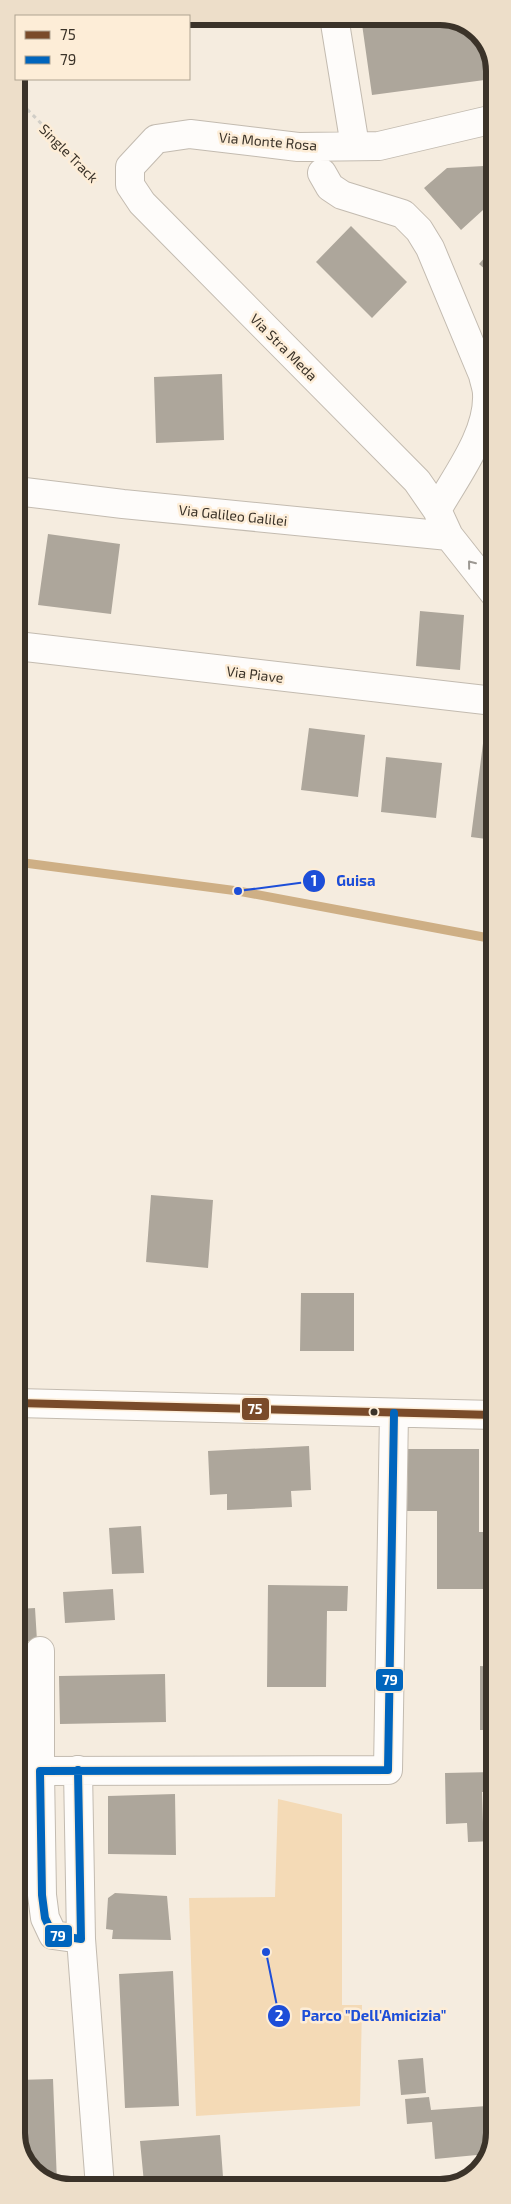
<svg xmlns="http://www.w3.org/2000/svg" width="511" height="2204" font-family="'Exo 2',sans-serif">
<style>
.green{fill:#f4dab6}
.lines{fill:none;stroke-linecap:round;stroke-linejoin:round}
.stream{stroke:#ceaf85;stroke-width:9}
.building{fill:#ada69b}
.minor-casing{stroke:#c3bbb0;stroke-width:30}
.path{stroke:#d1cec7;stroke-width:3;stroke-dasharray:4 4;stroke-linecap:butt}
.minor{stroke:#fefcfa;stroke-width:28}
.bus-1-casing{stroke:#fdedd7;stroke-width:11}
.bus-2-casing{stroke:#fdedd7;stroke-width:11}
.bus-1{stroke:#7a4b2a;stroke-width:8}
.bus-2{stroke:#0065bd;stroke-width:8}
.oneway{stroke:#9c9892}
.bus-dot{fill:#3b3329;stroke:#fdedd7;stroke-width:2}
.labels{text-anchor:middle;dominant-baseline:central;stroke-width:5;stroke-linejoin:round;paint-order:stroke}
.street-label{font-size:14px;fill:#3b3329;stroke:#fdedd7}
.rim{fill:none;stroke:#3b3329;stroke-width:6}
.leader{fill:none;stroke:#1d4ed8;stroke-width:2}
.callout-dot{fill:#1d4ed8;stroke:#fdedd7;stroke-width:2}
.mark-label{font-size:15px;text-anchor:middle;font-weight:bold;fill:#fff}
.callout-label{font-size:15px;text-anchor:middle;font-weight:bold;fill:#1d4ed8;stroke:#fdedd7;stroke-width:5;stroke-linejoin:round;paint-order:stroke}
.line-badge{stroke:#fdedd7;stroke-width:2}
.badge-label{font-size:14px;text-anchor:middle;font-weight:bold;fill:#fff}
</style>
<rect width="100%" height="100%" fill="#f5ecdf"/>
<path class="green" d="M 278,1799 L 342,1814 L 342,2005 L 362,2005 L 360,2106 L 196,2116 L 189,1898 L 275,1897 Z"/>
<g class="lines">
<path class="stream" d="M 17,862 L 238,891 L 494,939"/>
</g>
<path class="building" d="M 361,17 L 447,17 L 476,30 L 488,51 L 492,79 L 372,95 Z
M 484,166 L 494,177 L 494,200 L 461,230 L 424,188 L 447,168 Z
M 351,226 L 407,282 L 372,318 L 316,262 Z
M 494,247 L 494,277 L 479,264 Z
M 222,374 L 224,440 L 156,443 L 154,377 Z
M 48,534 L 120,544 L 111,614 L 38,605 Z
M 420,611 L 464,615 L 460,670 L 416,666 Z
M 486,720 L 494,721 L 494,840 L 471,837 Z
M 309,728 L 365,735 L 358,797 L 301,790 Z
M 386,757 L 442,763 L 436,818 L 381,812 Z
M 151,1195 L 213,1200 L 208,1268 L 146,1262 Z
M 301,1293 L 354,1293 L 354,1351 L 300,1351 Z
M 309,1446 L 311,1490 L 291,1491 L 292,1507 L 227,1510 L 227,1494 L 210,1495 L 208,1451 Z
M 408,1449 L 479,1449 L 479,1532 L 494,1532 L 494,1589 L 437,1589 L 437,1511 L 407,1511 Z
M 141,1526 L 144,1573 L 112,1574 L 109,1528 Z
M 268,1585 L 348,1586 L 347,1611 L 327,1611 L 326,1687 L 267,1687 Z
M 113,1589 L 115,1620 L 65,1623 L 63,1592 Z
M 35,1608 L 37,1641 L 17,1642 L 17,1609 Z
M 480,1666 L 495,1667 L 495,1730 L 480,1730 Z
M 165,1674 L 166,1722 L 60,1724 L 59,1676 Z
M 495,1772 L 495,1792 L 482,1792 L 483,1823 L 495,1823 L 495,1841 L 468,1842 L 467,1823 L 446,1824 L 445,1773 Z
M 175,1794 L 176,1855 L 108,1854 L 108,1796 Z
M 115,1893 L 167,1896 L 171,1940 L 112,1939 L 113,1930 L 106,1929 L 108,1898 Z
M 173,1971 L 179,2106 L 125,2108 L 119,1974 Z
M 423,2058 L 426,2093 L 401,2095 L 398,2060 Z
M 53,2079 L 57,2183 L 55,2183 L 33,2172 L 17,2143 L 17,2080 Z
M 429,2097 L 431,2110 L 487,2106 L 491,2144 L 487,2154 L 435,2159 L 432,2122 L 407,2124 L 405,2099 Z
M 220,2135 L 223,2177 L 144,2183 L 140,2141 Z"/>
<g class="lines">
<defs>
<path id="minor" d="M 334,17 L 355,146
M 494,119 L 379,146 L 298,147 L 190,134 L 156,139 L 130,167 L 130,185 L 142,203 L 417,481 L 437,510 L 449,536 L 494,593
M 322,173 L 330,187 L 342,195 L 403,214 L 419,230 L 430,248 L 483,375 C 484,381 487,388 487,394 C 489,434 456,476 437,510
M 16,491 L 123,504 L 449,536
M 17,646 L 494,701
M 17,1403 L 494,1415
M 40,1651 L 40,1771
M 78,1770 L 81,1939 L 53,1935 L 45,1918 L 42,1895 L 40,1771 C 156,1770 272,1770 388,1770 L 394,1413
M 81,1939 L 100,2187"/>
</defs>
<use href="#minor" class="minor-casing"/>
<path class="path" d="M 16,98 L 100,183"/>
<use href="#minor" class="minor"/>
<defs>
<path id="bus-1" d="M 17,1403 L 494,1415"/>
<path id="bus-2" d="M 78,1770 L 81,1939 L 53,1935 L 45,1918 L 42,1895 L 40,1771 C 156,1770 272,1770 388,1770 L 394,1413"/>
</defs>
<use href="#bus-1" class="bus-1-casing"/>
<use href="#bus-2" class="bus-2-casing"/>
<use href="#bus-1" class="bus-1"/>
<use href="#bus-2" class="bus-2"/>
</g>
<defs><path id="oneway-chevron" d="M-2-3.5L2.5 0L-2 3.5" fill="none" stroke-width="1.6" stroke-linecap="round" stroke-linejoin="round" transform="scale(1.25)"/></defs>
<use class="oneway" href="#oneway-chevron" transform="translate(471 564) rotate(-129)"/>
<circle class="bus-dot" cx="374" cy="1412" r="4.5"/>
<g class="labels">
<g class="street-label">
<text transform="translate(268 141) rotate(5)">Via Monte Rosa</text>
<text transform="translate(69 153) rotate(45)">Single Track</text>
<text transform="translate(284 347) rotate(45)">Via Stra Meda</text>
<text transform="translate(233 515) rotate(6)">Via Galileo Galilei</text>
<text transform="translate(255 674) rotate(7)">Via Piave</text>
</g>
</g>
<path d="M0 0H511V2204H0ZM71 25H440A46 46 0 0 1 486 71V2133A46 46 0 0 1 440 2179H71A46 46 0 0 1 25 2133V71A46 46 0 0 1 71 25Z" fill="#eddec9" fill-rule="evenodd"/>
<path class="rim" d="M71 25H440A46 46 0 0 1 486 71V2133A46 46 0 0 1 440 2179H71A46 46 0 0 1 25 2133V71A46 46 0 0 1 71 25Z"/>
<path class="leader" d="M238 891L314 881M266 1952L279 2016"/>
<g class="callout-dot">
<circle cx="238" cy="891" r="5"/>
<circle cx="266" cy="1952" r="5"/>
<circle cx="314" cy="881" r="12"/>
<circle cx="279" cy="2016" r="12"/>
</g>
<g class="mark-label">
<text x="314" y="886">1</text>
<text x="279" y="2021">2</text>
</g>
<g class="callout-label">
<text x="356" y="886">Guisa</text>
<text x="374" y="2021">Parco "Dell'Amicizia"</text>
</g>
<g class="line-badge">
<rect x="241" y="1397" width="29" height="24" rx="5" fill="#7a4b2a"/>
<rect x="375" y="1668" width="29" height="24" rx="5" fill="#0065bd"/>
<rect x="44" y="1924" width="29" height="24" rx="5" fill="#0065bd"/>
</g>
<g class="badge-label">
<text x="255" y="1414">75</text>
<text x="390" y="1685">79</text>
<text x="58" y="1941">79</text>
</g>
<rect x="15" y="15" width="175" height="65" fill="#fdedd7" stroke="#afa391"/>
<rect x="25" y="31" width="25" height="8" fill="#7a4b2a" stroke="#afa391"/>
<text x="60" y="40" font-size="15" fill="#3b3329">75</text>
<rect x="25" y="56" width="25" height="8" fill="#0065bd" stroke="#afa391"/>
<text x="60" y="65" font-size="15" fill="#3b3329">79</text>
</svg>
